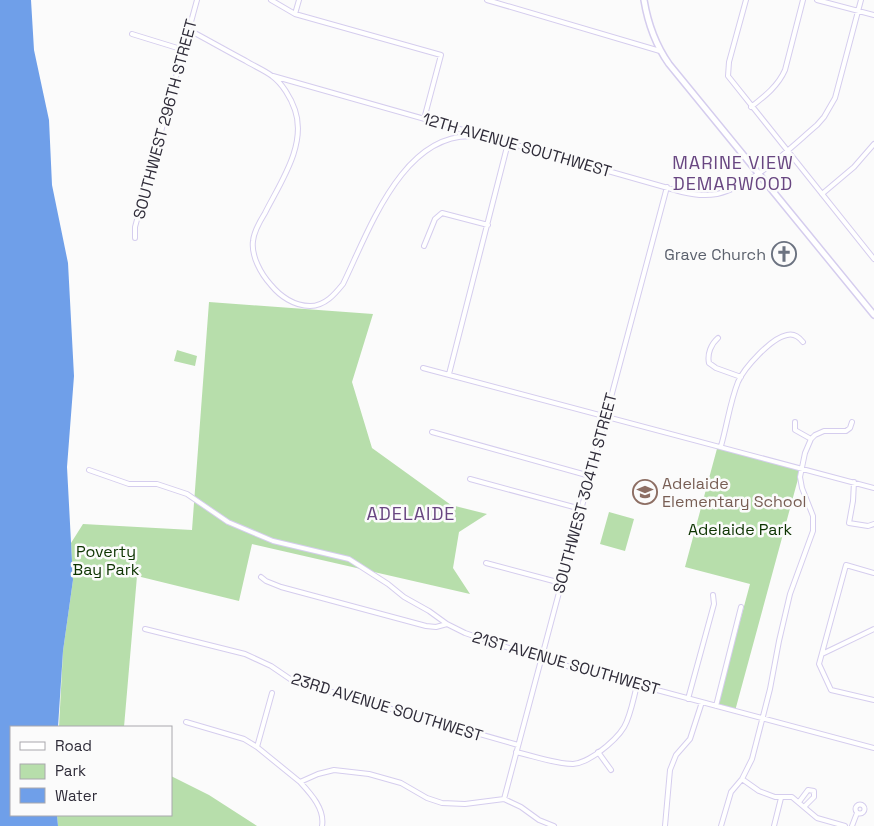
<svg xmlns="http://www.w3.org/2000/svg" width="874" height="826" font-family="'Space Grotesk',sans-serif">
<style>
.green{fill:#b7deab}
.water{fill:#6f9fe9}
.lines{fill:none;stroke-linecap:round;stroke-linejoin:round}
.street-casing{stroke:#d5cdee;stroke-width:6}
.secondary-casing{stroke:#d5cdee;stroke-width:8}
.street{stroke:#fff;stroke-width:4}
.secondary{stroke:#fff;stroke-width:5}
.labels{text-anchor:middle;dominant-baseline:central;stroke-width:5;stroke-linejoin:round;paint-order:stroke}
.street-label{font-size:16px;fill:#2f2c39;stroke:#fbfbfb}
.worship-label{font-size:16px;fill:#5b616d;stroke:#fbfbfb;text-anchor:end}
.education-label{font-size:16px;fill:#785e54;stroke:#fbfbfb;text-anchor:start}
.park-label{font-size:16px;fill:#0c3300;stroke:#fbfbfb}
.neighbourhood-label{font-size:18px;letter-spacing:1px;fill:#684681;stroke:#fbfbfb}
</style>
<rect width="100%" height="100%" fill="#fbfbfb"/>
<path class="green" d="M 209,302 L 373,314 L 352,382 L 372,448 L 451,505 L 487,514 L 459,532 L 453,568 L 470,594 L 252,544 L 239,601 L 137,576 L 124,727 L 59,727 L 63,651 L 73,580 L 71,543 L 83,524 L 192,530 Z
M 177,350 L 197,356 L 195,366 L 174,361 Z
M 718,445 L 801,468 L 735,711 L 717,707 L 750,584 L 685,567 Z
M 609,512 L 634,519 L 625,551 L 600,544 Z
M 171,776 L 209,795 L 257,826 L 58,826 L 57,815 L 171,815 Z"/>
<path class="water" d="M 0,0 L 31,0 L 34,50 L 49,120 L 52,185 L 68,263 L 74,376 L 67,467 L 73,580 L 63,651 L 58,727 L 11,727 L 11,815 L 57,815 L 58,826 L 0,826 Z"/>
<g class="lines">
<defs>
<path id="street" d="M 271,0 L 295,14 L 441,55 L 424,119
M 487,0 L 660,51
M 746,0 L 729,62 L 728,76 L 874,259
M 817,0 L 874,15
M 295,14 L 299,0
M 189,30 C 208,40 227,51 246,61 C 254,66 264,70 272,76 C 282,83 291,98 295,110 C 307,145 280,183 265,213 C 260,221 254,231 253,241 C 251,256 261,274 271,285 C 280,296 294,306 310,306 C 325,306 335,294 343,284 C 369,231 404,127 479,137
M 132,34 L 184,50
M 273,76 L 682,192 C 694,195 706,196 717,194 C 752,186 790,148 817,125 L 824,117 L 835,98 L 861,0
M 751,107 C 765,96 778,86 785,70 L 803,0
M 822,194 L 854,167 L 874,144
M 135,238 L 135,227 L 197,0
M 424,246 L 435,219 L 442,213 L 488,225
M 718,338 C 711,344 707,354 709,363 L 716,368 L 741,377
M 423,368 L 874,488
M 449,374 L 508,143
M 795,422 L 795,430 L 811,439
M 432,432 L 590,476
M 721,446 C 727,425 730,402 738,382 C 744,368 771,338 787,335 C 794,333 799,337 803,342
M 89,470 L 129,484 L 157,484 L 187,494 L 228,522 L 273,541 L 349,559 L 388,584 L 404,597 L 429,611 L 447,624
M 470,479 L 581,509
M 854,482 L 853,501 L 849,523 L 868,526 L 874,524
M 486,563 L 561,583
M 874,573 L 846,565 L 819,664 L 831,690 L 874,700
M 261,577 L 266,581 L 281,587 L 426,626 L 436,627 L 447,624 L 465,633 L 541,659 L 874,748
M 145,629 L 245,654 L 271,666 L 293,681 L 518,745
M 822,654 L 874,629
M 688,699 L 714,604 L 713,595
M 716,706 L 741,607
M 186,722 L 244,739 L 257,747 L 300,782 L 318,774 L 334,770 L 369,774 L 401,783 L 427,798 L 442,803 L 465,804 L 504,799 L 521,807 L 539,820 L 554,826
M 257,747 L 272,693
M 516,752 C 534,756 555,764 573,764 C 583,763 590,758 598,753 C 629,730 628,721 637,685
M 598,752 L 611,770
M 742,779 L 759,791 L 775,797 L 792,797 L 817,818 L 845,826
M 300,782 C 311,794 325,809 322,826
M 504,799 L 667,187
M 799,802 L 808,790 L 814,791 L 814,797 L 804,807
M855.5 809a4.5 4.5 0 1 1 9 0a4.5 4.5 0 1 1-9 0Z
M 665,826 L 670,770 L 676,755 L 690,739 L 702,702
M 721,826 L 731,792 L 742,779 L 752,759 L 770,689 L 779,641 L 790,594 L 813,531 L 813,516 L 802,488 L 800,477 L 805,453 L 811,439 L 815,435 L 824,431 L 846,431 L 850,428 L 852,422
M 774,826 L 781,798
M 852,826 L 857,813"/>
<path id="secondary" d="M 644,0 C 648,24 655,44 669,64 L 874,315"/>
</defs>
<use href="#street" class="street-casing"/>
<use href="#secondary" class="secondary-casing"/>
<use href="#street" class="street"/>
<use href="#secondary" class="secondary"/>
</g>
<defs>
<symbol id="church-ring" viewBox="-11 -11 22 22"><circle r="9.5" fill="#fbfbfb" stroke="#6b7280" stroke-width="1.5"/><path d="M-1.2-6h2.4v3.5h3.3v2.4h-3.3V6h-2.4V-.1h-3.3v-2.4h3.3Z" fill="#6b7280"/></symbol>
<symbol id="school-ring" viewBox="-11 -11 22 22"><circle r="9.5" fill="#fbfbfb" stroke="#8d6e63" stroke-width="1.5"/><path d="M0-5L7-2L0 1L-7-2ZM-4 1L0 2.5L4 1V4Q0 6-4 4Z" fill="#8d6e63"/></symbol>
</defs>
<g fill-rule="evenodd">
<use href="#church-ring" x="770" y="240" width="28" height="28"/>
<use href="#school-ring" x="631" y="478" width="28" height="28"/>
</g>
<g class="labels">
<g class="street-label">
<text transform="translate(165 119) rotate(-75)">SOUTHWEST 296TH STREET</text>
<text transform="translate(517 145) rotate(16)">12TH AVENUE SOUTHWEST</text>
<text transform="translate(585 493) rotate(-75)">SOUTHWEST 304TH STREET</text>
<text transform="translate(566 663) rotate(16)">21ST AVENUE SOUTHWEST</text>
<text transform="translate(387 707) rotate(17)">23RD AVENUE SOUTHWEST</text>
</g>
<g class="worship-label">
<text x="766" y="254">Grave Church</text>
</g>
<g class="education-label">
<text x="662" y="483">Adelaide<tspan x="662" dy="18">Elementary School</tspan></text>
</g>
<g class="park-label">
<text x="740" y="529">Adelaide Park</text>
<text x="106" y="551">Poverty<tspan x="106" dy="18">Bay Park</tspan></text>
</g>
<g class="neighbourhood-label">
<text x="733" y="162">MARINE VIEW<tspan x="733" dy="21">DEMARWOOD</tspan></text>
<text x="411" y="513">ADELAIDE</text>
</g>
</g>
<rect x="10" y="726" width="162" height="90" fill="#fbfbfb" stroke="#a9a8ad"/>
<rect x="20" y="742" width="25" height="8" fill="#ffffff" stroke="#a9a8ad"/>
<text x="55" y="751" font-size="15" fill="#2f2c39">Road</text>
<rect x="20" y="764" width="25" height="15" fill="#b7deab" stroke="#a9a8ad"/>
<text x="55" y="776" font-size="15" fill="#2f2c39">Park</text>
<rect x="20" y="788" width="25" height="15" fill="#6f9fe9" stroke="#a9a8ad"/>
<text x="55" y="801" font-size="15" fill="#2f2c39">Water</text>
</svg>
